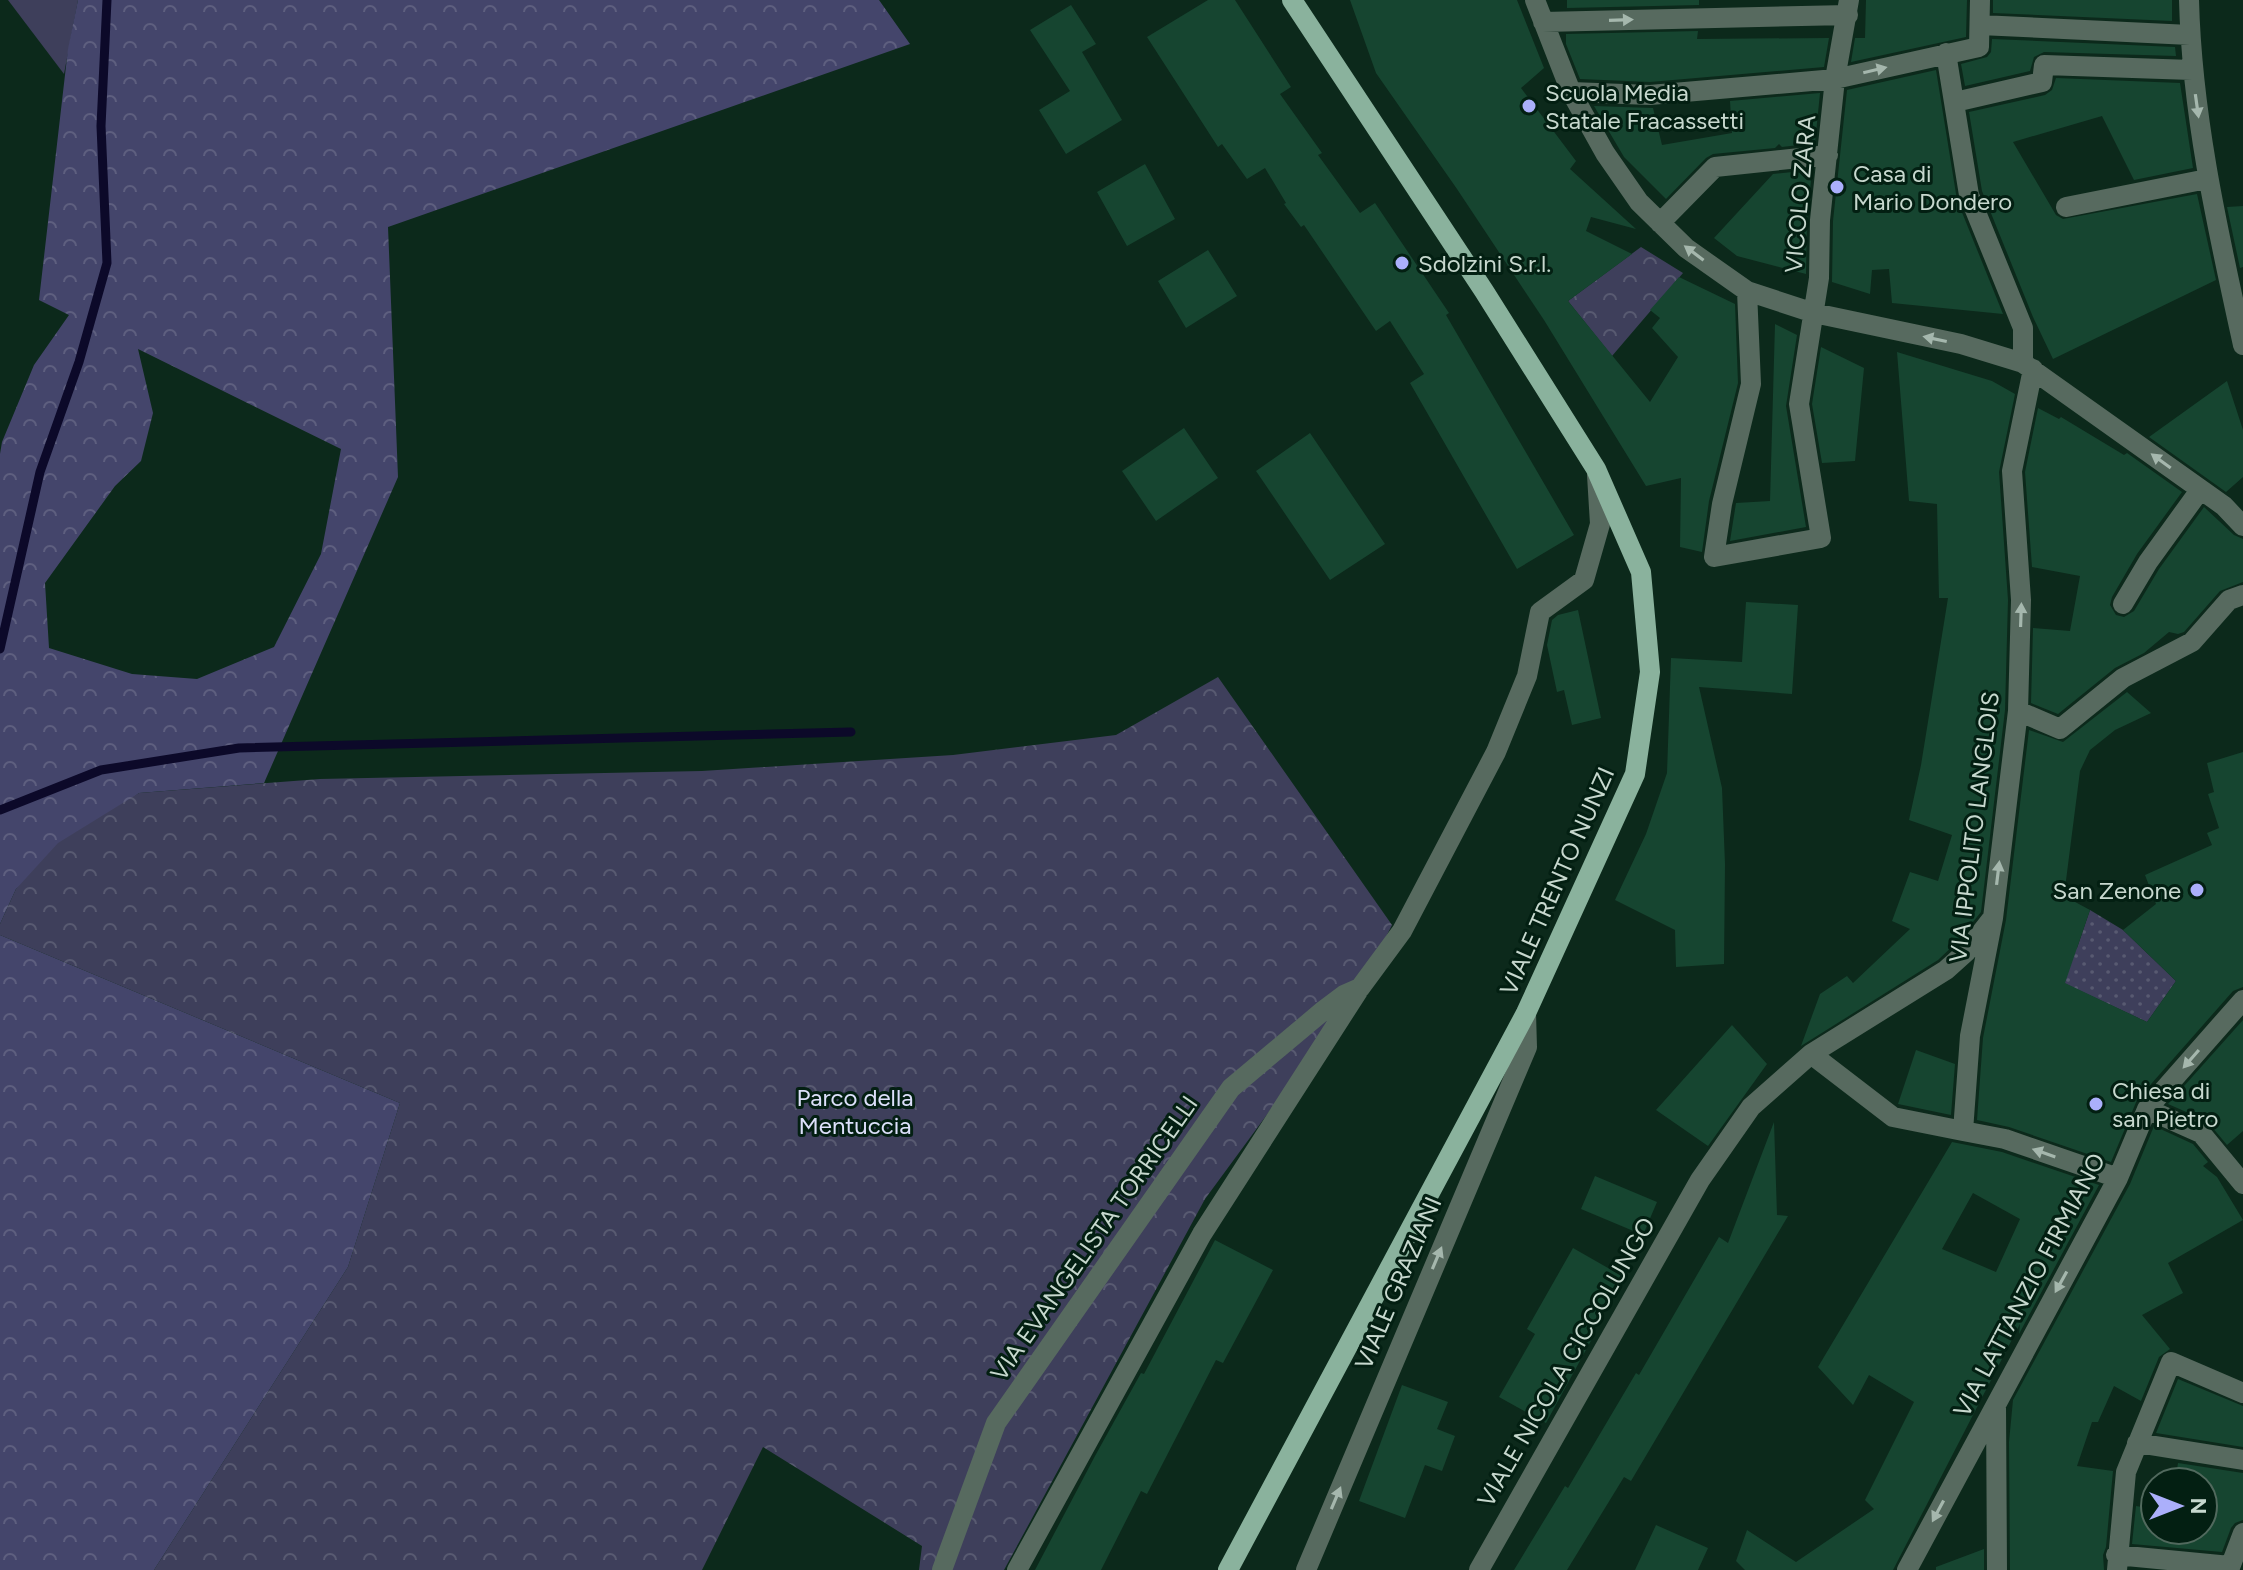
<svg xmlns="http://www.w3.org/2000/svg" width="2243" height="1570" font-family="Figtree,sans-serif">
<style>
.grass{fill:#3e3f5b}
.forest{fill:url(#forest-crowns);fill-rule:evenodd}
.park{fill:url(#park-crowns)}
.garden{fill:url(#garden-dots)}
.lines{fill:none;stroke-linecap:round;stroke-linejoin:round}
.stream{stroke:#0c0929;stroke-width:9}
.building{fill:#164530;fill-rule:evenodd}
.minor{stroke:#576a5f;stroke-width:20}
.major{stroke:#8ab29d;stroke-width:20}
.oneway{fill:#a5b7ad}
.poi-dot{fill:#abaffb;stroke:#031f12;stroke-width:3}
.labels{text-anchor:middle;dominant-baseline:central;stroke-width:6;stroke-linejoin:round;paint-order:stroke}
.poi-label{font-size:24px;fill:#c7d8ce;stroke:#031f12;text-anchor:start}
.street-label{font-size:24px;fill:#c7d8ce;stroke:#031f12}
.park-label{font-size:24px;fill:#dde0fb;stroke:#031f12}
</style>
<defs>
<pattern id="forest-crowns" width="20" height="18" patternUnits="userSpaceOnUse" patternTransform="scale(2)"><rect width="20" height="18" fill="#44456b"/><path d="M2 6a3 3 0 1 1 6 0M12 15a3 3 0 1 1 6 0" fill="none" stroke="#5e5f7f"/></pattern>
<pattern id="park-crowns" width="20" height="18" patternUnits="userSpaceOnUse" patternTransform="scale(2)"><rect width="20" height="18" fill="#3e3f5b"/><path d="M2 6a3 3 0 1 1 6 0M12 15a3 3 0 1 1 6 0" fill="none" stroke="#585a71"/></pattern>
<pattern id="garden-dots" width="8" height="8" patternUnits="userSpaceOnUse" patternTransform="scale(2)"><rect width="8" height="8" fill="#3e3f5b"/><path d="M2 2h.1M6 6h.1" fill="none" stroke="#585a71" stroke-width="1.8" stroke-linecap="round"/></pattern>
</defs>
<rect width="100%" height="100%" fill="#0c291b"/>
<path class="grass" d="M 8,0 L 78,0 L 64,74 Z"/>
<path class="forest" d="M 78,0 L 879,0 L 910,44 L 388,227 L 398,477 L 264,783 L 139,793 L 16,889 L 0,924 L 0,454 L 2,442 L 34,365 L 69,315 L 39,300 L 68,49 ZM 138,349 L 341,449 L 321,554 L 274,647 L 197,679 L 132,674 L 49,648 L 45,583 L 115,486 L 141,461 L 153,413 Z
M 0,935 L 400,1103 L 348,1267 L 154,1570 L 0,1570 Z"/>
<path class="park" d="M 1641,247 L 1683,273 L 1612,356 L 1568,301 Z
M 1218,677 L 1392,925 L 1360,988 L 1205,1199 L 1004,1570 L 919,1570 L 922,1546 L 763,1447 L 702,1570 L 154,1570 L 348,1267 L 400,1103 L 0,935 L 0,924 L 16,889 L 58,843 L 139,793 L 320,779 L 702,771 L 953,755 L 1116,735 Z"/>
<path class="garden" d="M 2090,910 L 2123,930 L 2176,981 L 2147,1022 L 2042,973 L 2077,948 Z"/>
<g class="lines">
<path class="stream" d="M 0,649 L 40,472 L 79,362 L 107,263 L 101,126 L 107,0
M 0,810 L 101,770 L 239,748 L 851,732"/>
</g>
<path class="building" d="M 1208,0 L 1235,0 L 1291,87 L 1280,94 L 1322,153 L 1318,155 L 1360,213 L 1375,203 L 1449,313 L 1446,315 L 1574,535 L 1517,569 L 1410,383 L 1424,374 L 1390,321 L 1376,331 L 1304,225 L 1301,227 L 1284,204 L 1286,203 L 1265,168 L 1247,179 L 1222,144 L 1218,147 L 1147,37 Z
M 1350,0 L 1517,0 L 1544,68 L 1521,88 L 1576,161 L 1570,169 L 1636,229 L 1591,217 L 1586,231 L 1632,254 L 1568,301 L 1650,402 L 1678,357 L 1652,328 L 1660,318 L 1650,310 L 1679,277 L 1735,304 L 1738,383 L 1709,501 L 1702,552 L 1680,547 L 1681,478 L 1646,486 L 1544,320 L 1457,189 L 1376,73 Z
M 1567,0 L 1699,0 L 1699,5 L 1567,8 Z
M 1866,0 L 1967,0 L 1966,37 L 1851,62 L 1855,38 L 1865,38 Z
M 1993,0 L 2172,0 L 2172,21 L 1993,13 Z
M 1071,5 L 1096,44 L 1082,52 L 1122,120 L 1066,154 L 1039,110 L 1070,91 L 1030,30 Z
M 1698,31 L 1697,39 L 1829,38 L 1824,67 L 1650,82 L 1580,79 L 1566,44 L 1566,34 Z
M 1992,39 L 2175,47 L 2176,56 L 2044,52 L 2034,57 L 2030,71 L 1965,86 L 1961,64 L 1987,57 L 1991,52 Z
M 1936,70 L 1957,200 L 2003,314 L 1892,303 L 1889,269 L 1872,270 L 1870,294 L 1832,282 L 1833,221 L 1847,90 Z
M 2056,78 L 2180,83 L 2193,168 L 2134,180 L 2102,116 L 2013,142 L 2056,215 L 2063,219 L 2197,194 L 2216,280 L 2053,359 L 2033,317 L 1982,191 L 1969,112 L 2045,95 L 2052,90 Z
M 1820,93 L 1815,143 L 1782,147 L 1779,144 L 1775,148 L 1713,154 L 1706,158 L 1666,199 L 1624,157 L 1594,106 L 1653,108 L 1662,145 L 1732,133 L 1730,101 Z
M 1145,164 L 1175,219 L 1127,246 L 1097,192 Z
M 1812,170 L 1807,220 L 1806,274 L 1737,256 L 1714,238 L 1773,174 Z
M 2243,206 L 2243,267 L 2240,268 L 2227,207 Z
M 1208,250 L 1237,296 L 1186,328 L 1158,281 Z
M 1775,324 L 1797,335 L 1786,406 L 1806,527 L 1730,541 L 1736,503 L 1770,501 Z
M 1821,347 L 1864,368 L 1855,461 L 1822,463 L 1812,404 Z
M 1897,352 L 1992,381 L 2015,394 L 1999,472 L 2008,600 L 2005,710 L 1981,912 L 1956,943 L 1938,960 L 1801,1046 L 1820,994 L 1847,976 L 1853,983 L 1910,929 L 1892,921 L 1910,872 L 1938,881 L 1952,835 L 1909,820 L 1921,765 L 1948,598 L 1939,598 L 1937,504 L 1909,501 Z
M 2227,381 L 2243,430 L 2243,477 L 2226,492 L 2149,437 Z
M 2038,408 L 2059,419 L 2061,417 L 2124,455 L 2127,453 L 2182,492 L 2137,554 L 2112,597 L 2110,605 L 2116,615 L 2124,617 L 2134,611 L 2159,569 L 2204,507 L 2234,535 L 2243,539 L 2243,582 L 2220,591 L 2184,632 L 2178,634 L 2169,632 L 2144,653 L 2115,668 L 2058,714 L 2031,703 L 2033,628 L 2070,631 L 2080,576 L 2032,567 L 2025,472 Z
M 1184,428 L 1218,478 L 1156,521 L 1122,471 Z
M 1310,433 L 1385,544 L 1330,580 L 1256,471 Z
M 1746,602 L 1798,605 L 1792,694 L 1699,687 L 1722,788 L 1725,864 L 1724,964 L 1676,967 L 1675,930 L 1615,900 L 1646,834 L 1667,773 L 1671,658 L 1742,662 Z
M 1578,610 L 1601,718 L 1572,725 L 1564,690 L 1557,692 L 1547,645 L 1552,620 L 1558,615 Z
M 2127,692 L 2151,713 L 2115,730 L 2090,750 L 2080,771 L 2064,896 L 2090,910 L 2065,983 L 2147,1022 L 2176,981 L 2123,930 L 2156,904 L 2145,875 L 2212,845 L 2207,833 L 2219,828 L 2208,794 L 2214,792 L 2207,763 L 2243,752 L 2243,987 L 2233,991 L 2137,1100 L 2111,1162 L 2009,1127 L 1977,1120 L 1983,1038 L 2006,920 L 2029,730 L 2063,742 Z
M 2243,1020 L 2243,1131 L 2227,1145 L 2207,1121 L 2168,1104 Z
M 1732,1025 L 1767,1064 L 1708,1146 L 1656,1110 Z
M 1916,1050 L 1955,1064 L 1951,1115 L 1898,1104 Z
M 1774,1122 L 1777,1215 L 1788,1216 L 1631,1481 L 1624,1477 L 1567,1570 L 1514,1570 L 1565,1486 L 1568,1488 L 1636,1373 L 1639,1375 L 1719,1237 L 1728,1243 Z
M 2154,1126 L 2193,1144 L 2208,1162 L 2203,1166 L 2217,1177 L 2243,1220 L 2168,1263 L 2183,1293 L 2142,1315 L 2170,1349 L 2159,1357 L 2141,1401 L 2114,1386 L 2098,1422 L 2092,1422 L 2077,1466 L 2113,1471 L 2106,1547 L 2103,1555 L 2104,1570 L 2010,1570 L 2009,1442 L 2013,1400 L 2130,1184 Z
M 1952,1142 L 2002,1152 L 2099,1185 L 2019,1334 L 2020,1324 L 1893,1570 L 1745,1570 L 1736,1561 L 1747,1530 L 1796,1562 L 1874,1509 L 1865,1500 L 1914,1402 L 1869,1375 L 1853,1405 L 1818,1367 ZM 1973,1193 L 2020,1219 L 1996,1272 L 1942,1249 Z
M 1595,1176 L 1657,1202 L 1643,1235 L 1581,1209 Z
M 1215,1240 L 1273,1270 L 1223,1363 L 1216,1360 L 1147,1494 L 1141,1491 L 1101,1570 L 1035,1570 L 1095,1456 L 1141,1373 L 1144,1374 Z
M 1573,1248 L 1622,1276 L 1589,1335 L 1593,1337 L 1546,1423 L 1499,1397 L 1535,1334 L 1527,1329 Z
M 2178,1379 L 2243,1406 L 2243,1447 L 2156,1433 Z
M 1402,1385 L 1448,1402 L 1437,1429 L 1455,1436 L 1442,1471 L 1425,1465 L 1405,1518 L 1359,1501 Z
M 2178,1463 L 2243,1473 L 2243,1520 L 2235,1523 L 2231,1528 L 2222,1552 L 2132,1544 L 2136,1506 L 2155,1509 L 2155,1530 L 2203,1530 L 2203,1482 L 2175,1482 Z
M 1656,1525 L 1708,1548 L 1698,1570 L 1635,1570 Z
M 1984,1549 L 1984,1570 L 1936,1570 L 1936,1567 Z"/>
<g class="lines">
<path class="minor" d="M 1535,0 L 1571,92 L 1605,153 L 1639,202 L 1686,248 L 1747,291 L 1814,313 L 1961,344 L 2023,363 L 2224,506 L 2243,526
M 1849,0 L 1835,79 L 1979,47 L 1980,0
M 2189,0 C 2192,117 2218,231 2243,345
M 1543,22 L 1848,15
M 1980,25 L 2190,35
M 1946,53 L 1969,195 L 2023,328 L 2023,363
M 1571,92 L 1650,95 L 1835,79 L 1820,220 L 1819,278 L 1799,404 L 1821,538 L 1714,557 L 1722,504 L 1751,384 L 1747,291
M 1955,102 L 2042,82 L 2044,65 L 2192,70
M 2066,207 L 2207,179
M 1660,223 L 1715,167 L 1828,155
M 2033,369 L 2012,471 L 2021,600 L 2018,711 L 1993,918 L 1970,1036 L 1963,1131 L 2005,1139 L 2118,1178
M 2123,604 L 2148,562 L 2200,490
M 2018,711 L 2060,729 L 2123,678 L 2192,642 L 2229,600 L 2243,595
M 1811,1054 L 1893,1117 L 1963,1131
M 2147,1109 L 2201,1133 L 2243,1184
M 1996,1406 L 1997,1570
M 2137,1443 L 2243,1460
M 2116,1555 L 2230,1566
M 942,1570 L 996,1423 L 1231,1088 L 1324,1010 L 1344,995 L 1360,988 L 1402,931 L 1496,752 L 1527,676 L 1540,612 L 1584,580 L 1600,524 L 1597,475
M 1017,1570 L 1202,1234 L 1358,991
M 1306,1570 L 1527,1047 L 1526,1013
M 1479,1570 L 1700,1180 L 1751,1107 L 1811,1054 L 1946,970 L 1966,952 L 1991,920
M 1907,1570 L 2118,1178 L 2147,1109 L 2243,1000
M 2117,1570 L 2126,1472 L 2171,1362 L 2243,1393
M 2229,1570 L 2243,1533"/>
<path class="major" d="M 1228,1570 L 1526,1013 L 1635,774 L 1650,672 L 1641,572 L 1596,469 L 1484,291 L 1292,0"/>
</g>
<defs><path id="oneway-solid" d="M-6-.8H1V-3.2L6.5 0L1 3.2V.8H-6Z" transform="scale(2)"/></defs>
<g class="oneway">
<use href="#oneway-solid" transform="translate(1621 20) rotate(-2)"/>
<use href="#oneway-solid" transform="translate(1875 70) rotate(-13)"/>
<use href="#oneway-solid" transform="translate(2197 106) rotate(82)"/>
<use href="#oneway-solid" transform="translate(1694 253) rotate(-143)"/>
<use href="#oneway-solid" transform="translate(1935 339) rotate(-168)"/>
<use href="#oneway-solid" transform="translate(2161 461) rotate(-144)"/>
<use href="#oneway-solid" transform="translate(2021 615) rotate(-88)"/>
<use href="#oneway-solid" transform="translate(1998 873) rotate(-83)"/>
<use href="#oneway-solid" transform="translate(2191 1059) rotate(131)"/>
<use href="#oneway-solid" transform="translate(2044 1153) rotate(-161)"/>
<use href="#oneway-solid" transform="translate(1437 1258) rotate(-67)"/>
<use href="#oneway-solid" transform="translate(2061 1282) rotate(119)"/>
<use href="#oneway-solid" transform="translate(1336 1498) rotate(-67)"/>
<use href="#oneway-solid" transform="translate(1938 1511) rotate(118)"/>
</g>
<g class="poi-dot">
<circle cx="1529" cy="106" r="8"/>
<circle cx="1837" cy="187" r="8"/>
<circle cx="1402" cy="263" r="8"/>
<circle cx="2197" cy="890" r="8"/>
<circle cx="2096" cy="1104" r="8"/>
</g>
<g class="labels">
<g class="poi-label">
<text x="1545" y="92">Scuola Media<tspan x="1545" dy="28">Statale Fracassetti</tspan></text>
<text x="1853" y="173">Casa di<tspan x="1853" dy="28">Mario Dondero</tspan></text>
<text x="1418" y="263">Sdolzini S.r.l.</text>
<text x="2181" y="890" text-anchor="end">San Zenone</text>
<text x="2112" y="1090">Chiesa di<tspan x="2112" dy="28">san Pietro</tspan></text>
</g>
<g class="street-label">
<text transform="translate(1800 194) rotate(-85)">VICOLO ZARA</text>
<text transform="translate(1974 827) rotate(-83)">VIA IPPOLITO LANGLOIS</text>
<text transform="translate(1557 881) rotate(-66)">VIALE TRENTO NUNZI</text>
<text transform="translate(1094 1238) rotate(-55)">VIA EVANGELISTA TORRICELLI</text>
<text transform="translate(1398 1283) rotate(-67)">VIALE GRAZIANI</text>
<text transform="translate(2029 1285) rotate(-62)">VIA LATTANZIO FIRMIANO</text>
<text transform="translate(1566 1362) rotate(-60)">VIALE NICOLA CICCOLUNGO</text>
</g>
<g class="park-label">
<text x="855" y="1097">Parco della<tspan x="855" dy="28">Mentuccia</tspan></text>
</g>
</g>
<g transform="translate(2179 1506) rotate(90)"><circle r="38" fill="#031f12" stroke="#51695d" stroke-width="2"/>
<path d="M0-6L14 30L0 20L-14 30Z" fill="#abaffb"/>
<text y="-12" font-size="22" font-weight="bold" text-anchor="middle" fill="#c7d8ce">N</text>
</g>
</svg>
